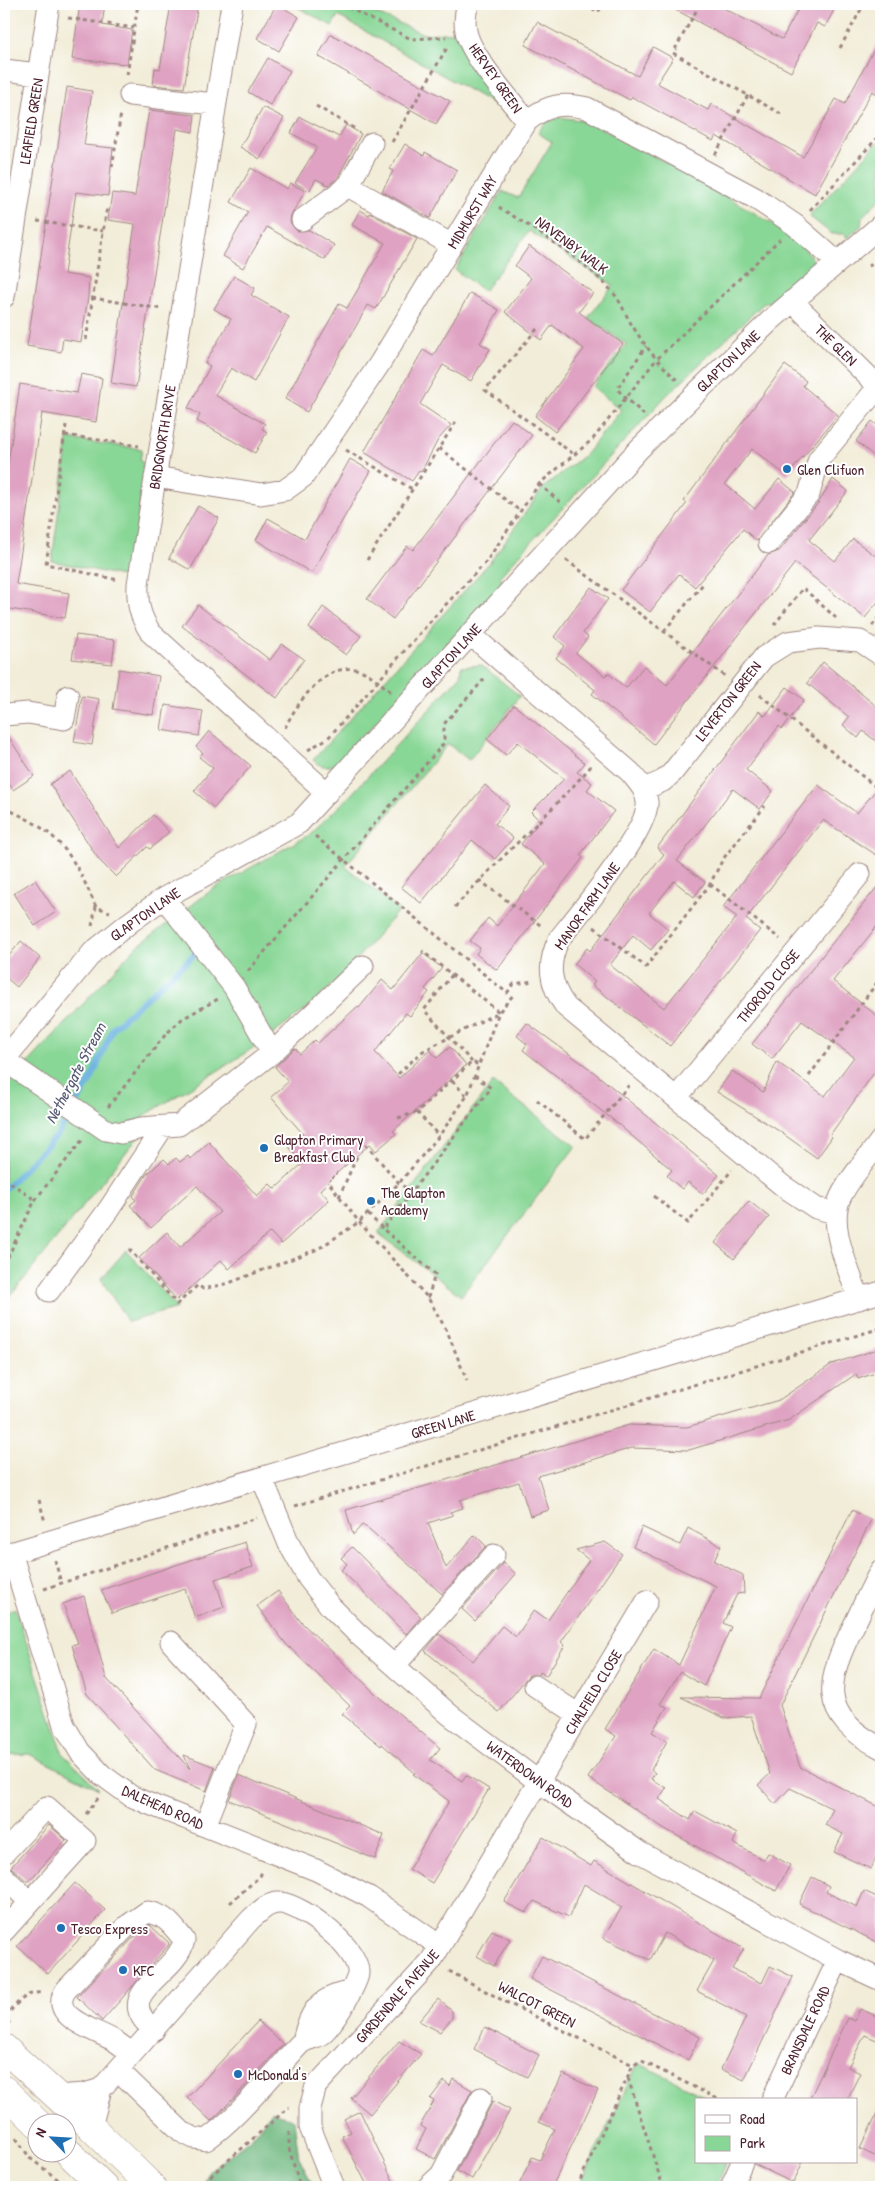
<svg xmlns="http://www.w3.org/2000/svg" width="885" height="2191" font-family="'Patrick Hand',sans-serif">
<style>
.green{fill:#89d796;stroke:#6a7b60}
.forest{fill:#6eb87f;stroke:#5c6c55}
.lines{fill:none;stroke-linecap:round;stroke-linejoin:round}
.stream{stroke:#68b1e0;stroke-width:6}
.building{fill:#dfa2c2}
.minor-casing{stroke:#9e8682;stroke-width:23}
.highway-casing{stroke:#9e8682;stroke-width:29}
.path{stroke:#9e8682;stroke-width:3;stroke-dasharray:4 4;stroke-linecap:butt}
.minor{stroke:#fff;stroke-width:21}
.highway{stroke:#fff;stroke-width:28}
.poi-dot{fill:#1f6fb2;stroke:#fff;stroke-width:2}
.labels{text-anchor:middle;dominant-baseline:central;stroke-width:4;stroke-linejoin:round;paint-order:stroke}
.street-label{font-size:15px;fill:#4a1f2b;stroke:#fff}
.poi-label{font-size:15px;fill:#4a1f2b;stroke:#fff;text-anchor:start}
.water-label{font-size:16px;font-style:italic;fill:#565973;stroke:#fff}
</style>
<rect width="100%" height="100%" fill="#fff"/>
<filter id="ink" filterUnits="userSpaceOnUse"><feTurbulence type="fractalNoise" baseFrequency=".02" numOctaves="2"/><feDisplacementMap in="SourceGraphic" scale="10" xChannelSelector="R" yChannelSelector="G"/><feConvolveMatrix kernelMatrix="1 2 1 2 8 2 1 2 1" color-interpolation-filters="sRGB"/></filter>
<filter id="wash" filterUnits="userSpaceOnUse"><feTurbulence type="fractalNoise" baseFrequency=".0096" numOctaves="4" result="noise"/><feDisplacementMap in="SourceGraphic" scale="20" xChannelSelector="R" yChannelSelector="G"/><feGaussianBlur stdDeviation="1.12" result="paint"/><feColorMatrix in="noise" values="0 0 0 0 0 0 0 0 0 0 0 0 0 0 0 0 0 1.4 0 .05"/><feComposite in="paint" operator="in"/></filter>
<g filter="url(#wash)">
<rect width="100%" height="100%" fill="#f2edd8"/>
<path class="green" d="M 292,4 L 354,4 L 424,34 L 460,32 L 472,64 L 499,107 L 338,16 L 332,26 Z
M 559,117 L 587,121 L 703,182 L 784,231 L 806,250 L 813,260 L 811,268 L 771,301 L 763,304 L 666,396 L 500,576 L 504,584 L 339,763 C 329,768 322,768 313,760 L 490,562 L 543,488 L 587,453 L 621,410 L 593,387 L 626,344 L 588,318 L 613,285 L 529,231 L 484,291 L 455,270 L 502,191 L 518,198 L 552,142 L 538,133 L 544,124 Z
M 881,139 L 881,198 L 862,217 L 861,226 L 847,238 L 845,234 L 832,234 L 809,216 Z
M 68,439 L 142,449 L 140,461 L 145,464 L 130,578 L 52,561 Z
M 481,665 L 520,696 L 469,760 L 448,744 L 345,866 L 399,910 C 369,945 339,982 302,1012 C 254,1051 197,1083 144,1116 L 139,1136 L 4,1304 L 4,1089 L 135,948 L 213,889 L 310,834 L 348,798 L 460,676 L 461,667 Z
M 493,1082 L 576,1146 L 461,1296 L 378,1233 Z
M 126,1250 L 177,1308 L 128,1322 L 101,1279 Z
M 15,1608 L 63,1754 L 99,1789 L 29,1754 L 4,1755 L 4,1610 L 5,1612 Z
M 638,2063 L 713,2100 L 696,2100 L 696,2162 L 726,2162 L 715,2187 L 579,2187 Z"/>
<path class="forest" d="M 272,2111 L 294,2120 L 299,2158 L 314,2187 L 203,2187 L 209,2171 L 252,2137 Z"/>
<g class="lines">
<path class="stream" d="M 4,1190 L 58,1134 L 91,1080 L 113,1028 L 196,953"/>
</g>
<g id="blocks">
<path class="building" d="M 80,4 L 105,4 L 102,25 L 132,30 L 127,64 L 72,59 Z
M 171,4 L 198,4 L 184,88 L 153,85 L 155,68 L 160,69 Z
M 277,4 L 299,17 L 279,51 L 257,38 Z
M 665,4 L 716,4 L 782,39 L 801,4 L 823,4 L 834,10 L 825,27 L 817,23 L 791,72 Z
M 537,22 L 638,76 L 653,47 L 673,58 L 657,83 L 708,110 L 711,104 L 803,157 L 836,99 L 845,104 L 881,36 L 881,96 L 872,91 L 815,194 L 716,136 L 713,141 L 632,97 L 630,100 L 525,45 Z
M 331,34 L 450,101 L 436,124 L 318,56 Z
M 268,58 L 290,71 L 270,105 L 248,92 Z
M 67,87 L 92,91 L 84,145 L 113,148 L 108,196 L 76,192 L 64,274 L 89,278 L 88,297 L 81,342 L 63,339 L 61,352 L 27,346 Z
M 263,107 L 284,118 L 260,159 L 240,147 Z
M 149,110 L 195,115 L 193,132 L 177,129 L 136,387 L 111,383 L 135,224 L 108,220 L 112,193 L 135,196 Z
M 300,117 L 339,137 L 346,125 L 361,134 L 337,179 L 328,185 L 316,179 L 309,191 L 295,183 L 317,147 L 291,133 Z
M 405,144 L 424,156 L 425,152 L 457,170 L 430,218 L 382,191 L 393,171 L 390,169 Z
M 251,168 L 287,189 L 290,183 L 305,191 L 291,215 L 290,222 L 297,231 L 309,230 L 334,245 L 325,260 L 267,227 L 243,268 L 223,256 L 248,212 L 231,202 Z
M 360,210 L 369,215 L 370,213 L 417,239 L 376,309 L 368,305 L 307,412 L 285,399 L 339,304 L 347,308 L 385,243 L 352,225 Z
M 529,246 L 593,293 L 579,312 L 623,344 L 555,432 L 535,416 L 584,349 L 552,325 L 541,340 L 505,312 L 531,278 L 515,266 Z
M 234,276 L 255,288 L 251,295 L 289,317 L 254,382 L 231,368 L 215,395 L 265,424 L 262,429 L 267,432 L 255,453 L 197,421 L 200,415 L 188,408 L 210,366 L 205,363 L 231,319 L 214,309 Z
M 470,293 L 499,310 L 480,343 L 490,349 L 471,381 L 443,365 L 434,380 L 420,404 L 451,425 L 438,440 L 421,472 L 419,471 L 412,481 L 364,452 L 423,350 L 433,356 Z
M 785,365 L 806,381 L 803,386 L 838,415 L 787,476 L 752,449 L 725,484 L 755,509 L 779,479 L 795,492 L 757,541 L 743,529 L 695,587 L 679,574 L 650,612 L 621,590 L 687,503 L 684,501 Z
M 81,374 L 102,378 L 96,422 L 42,413 L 16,584 L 69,593 L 65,618 L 4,608 L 4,490 L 20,384 L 77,393 Z
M 512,420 L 532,435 L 393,619 L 367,599 L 407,546 L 413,550 Z
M 872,421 L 881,428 L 881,462 L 856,441 Z
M 350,459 L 371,471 L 312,573 L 256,540 L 268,518 L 305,539 Z
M 833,479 L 848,491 L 809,540 L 835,561 L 853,539 L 881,560 L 881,598 L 865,618 L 795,563 L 654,744 L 592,694 L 595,690 L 556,658 L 565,646 L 554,637 L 591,587 L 608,599 L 583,633 L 588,637 L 576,653 L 605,676 L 608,673 L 626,688 L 644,666 L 667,685 L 768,555 L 779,551 L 819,502 Z
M 198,506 L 219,518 L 190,570 L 169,558 Z
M 198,605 L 270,660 L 282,644 L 304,659 L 277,698 L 182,626 Z
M 323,607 L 361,636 L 346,655 L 309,628 Z
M 76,635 L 115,640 L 112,664 L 72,659 Z
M 823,662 L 881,710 L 881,745 L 863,731 L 858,738 L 843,725 L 849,717 L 807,683 Z
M 119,669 L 159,676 L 153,715 L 113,709 Z
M 787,687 L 804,700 L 782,729 L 779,726 L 746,770 L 773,791 L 760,809 L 733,789 L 677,861 L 705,882 L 694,897 L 674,881 L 649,913 L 668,929 L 651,950 L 633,935 L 610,965 L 664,1008 L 737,917 L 723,907 L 818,785 L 857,813 L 881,784 L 881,858 L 823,820 L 746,919 L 760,930 L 670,1046 L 592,985 L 595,982 L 574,964 L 587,948 L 590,951 L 664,854 L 657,848 L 759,711 L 765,716 Z
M 82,696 L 99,699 L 92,745 L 74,742 Z
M 165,705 L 203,711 L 199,736 L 161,730 Z
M 514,705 L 585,763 L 577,772 L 592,783 L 587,790 L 614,811 L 580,855 L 583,858 L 497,970 L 476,954 L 480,948 L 470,941 L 488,918 L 497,926 L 545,864 L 521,844 L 540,821 L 531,812 L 564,779 L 518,742 L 506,755 L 487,739 Z
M 4,730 L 34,776 L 13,790 L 4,776 Z
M 209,731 L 251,766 L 214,808 L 194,791 L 213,768 L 199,757 L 203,753 L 196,747 Z
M 70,771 L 119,848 L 153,815 L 169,832 L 150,849 L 147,847 L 116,877 L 99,860 L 50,784 Z
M 485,785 L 509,806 L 495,824 L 513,838 L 495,859 L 472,840 L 421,903 L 401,887 Z
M 35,880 L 56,912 L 35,926 L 14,893 Z
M 881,882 L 881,921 L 833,981 L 881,1019 L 881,1063 L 830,1135 L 832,1137 L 817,1158 L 779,1131 L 717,1092 L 732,1071 L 763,1092 L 777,1062 L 825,1096 L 854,1057 L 802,1021 L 772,1059 L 752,1044 Z
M 21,941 L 40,958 L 17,987 L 4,976 L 4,962 Z
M 423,953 L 442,968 L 425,989 L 429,992 L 410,1016 L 406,1013 L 375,1052 L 399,1078 L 430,1050 L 437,1058 L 450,1047 L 466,1065 L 393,1131 L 396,1134 L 376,1151 L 370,1144 L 338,1172 L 320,1190 L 329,1200 L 281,1244 L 270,1232 L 229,1269 L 221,1260 L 177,1300 L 139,1258 L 167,1232 L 180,1247 L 220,1212 L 197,1186 L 151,1228 L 130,1205 L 136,1200 L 133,1196 L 147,1174 L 164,1159 L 169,1164 L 176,1158 L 180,1162 L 188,1156 L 190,1159 L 209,1142 L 257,1196 L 270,1184 L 275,1189 L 303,1163 L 289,1147 L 303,1134 L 271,1097 L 288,1082 L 275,1067 L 295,1048 L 300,1054 L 315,1040 L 318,1043 L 357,1007 L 359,1008 L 382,980 L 393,990 Z
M 527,1023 L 590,1069 L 719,1175 L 703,1194 L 688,1182 L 682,1189 L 667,1176 L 672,1170 L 612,1119 L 523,1050 L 527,1044 L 517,1036 Z
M 749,1201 L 769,1217 L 734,1259 L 715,1243 Z
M 881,1348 L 881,1371 L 858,1379 L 856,1374 L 789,1420 L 689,1450 L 632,1448 L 538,1476 L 549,1510 L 530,1516 L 519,1482 L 460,1500 L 463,1508 L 450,1512 L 453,1515 L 428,1523 L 446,1568 L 475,1535 L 486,1546 L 442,1594 L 369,1529 L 362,1525 L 353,1535 L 346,1510 L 629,1425 L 687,1427 L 779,1400 L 832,1364 Z
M 852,1510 L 871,1520 L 780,1705 L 800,1767 L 881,1808 L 881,1846 L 871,1869 L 834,1852 L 843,1834 L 825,1825 L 833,1809 L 790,1788 L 775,1804 L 758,1785 L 770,1774 L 751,1716 L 724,1718 L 681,1697 L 759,1698 Z
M 642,1527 L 680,1545 L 688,1528 L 721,1546 L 714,1561 L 743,1575 L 744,1593 L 737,1594 L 723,1623 L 731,1627 L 704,1686 L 680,1672 L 660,1704 L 667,1707 L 652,1732 L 667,1741 L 651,1770 L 655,1773 L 651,1779 L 666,1788 L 659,1799 L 690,1820 L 695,1811 L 737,1834 L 733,1843 L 764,1860 L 768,1853 L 790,1865 L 776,1891 L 665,1829 L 588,1778 L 616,1736 L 605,1729 L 654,1649 L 679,1665 L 716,1586 L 633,1547 Z
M 245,1542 L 253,1567 L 215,1579 L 224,1607 L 195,1618 L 185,1589 L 112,1613 L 101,1590 Z
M 605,1542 L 622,1554 L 561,1642 L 565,1645 L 546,1676 L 540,1672 L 539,1675 L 529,1675 L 499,1712 L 425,1651 L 439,1634 L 473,1661 L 502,1626 L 516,1637 L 534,1610 L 548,1620 L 589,1560 L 576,1550 Z
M 352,1547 L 421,1617 L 406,1634 L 341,1570 L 347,1564 L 341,1558 Z
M 504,1563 L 516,1574 L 475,1621 L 462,1609 Z
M 278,1591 L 301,1622 L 325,1645 L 379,1697 L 440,1748 L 430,1760 L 462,1781 L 466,1775 L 489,1789 L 432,1883 L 409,1869 L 449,1801 L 413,1774 L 415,1773 L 382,1744 L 381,1746 L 342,1714 L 350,1706 L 287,1645 L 257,1606 Z
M 84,1596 L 106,1678 L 190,1769 L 184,1755 L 215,1767 L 206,1791 L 155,1770 L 87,1694 L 72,1645 L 78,1643 L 63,1604 Z
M 239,1775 L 384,1835 L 375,1859 L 229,1800 Z
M 49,1825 L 66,1840 L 28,1882 L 11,1867 Z
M 543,1837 L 591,1866 L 594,1861 L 744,1949 L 732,1969 L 762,1983 L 770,1966 L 793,1977 L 744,2080 L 721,2069 L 746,2017 L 697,1991 L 714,1961 L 665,1933 L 650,1960 L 603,1938 L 622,1907 L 584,1884 L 569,1917 L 534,1901 L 526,1913 L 504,1902 Z
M 812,1877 L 829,1886 L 826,1892 L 857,1907 L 864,1891 L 881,1899 L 881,1944 L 799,1904 Z
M 75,1883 L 105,1910 L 48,1974 L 17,1946 Z
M 150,1925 L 169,1943 L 168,1946 L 102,2021 L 77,1997 L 135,1936 Z
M 492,1930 L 510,1939 L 494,1966 L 477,1956 Z
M 542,1956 L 700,2037 L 688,2060 L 530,1979 Z
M 438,1999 L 452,2011 L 452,2018 L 440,2032 L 419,2021 Z
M 860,2009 L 881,2018 L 881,2042 L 865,2035 L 848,2067 L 860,2073 L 847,2100 L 809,2100 L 848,2018 L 855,2021 Z
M 258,2021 L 283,2044 L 235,2097 L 211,2121 L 187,2098 Z
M 485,2027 L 539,2055 L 527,2077 L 474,2049 Z
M 399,2041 L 421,2054 L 370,2114 L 351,2098 Z
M 563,2074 L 598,2090 L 552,2187 L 518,2187 L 532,2157 L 540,2160 L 555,2129 L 539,2122 Z
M 453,2079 L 472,2090 L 435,2159 L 416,2149 L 426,2129 L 420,2126 L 434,2101 L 430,2099 L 444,2081 L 450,2086 Z
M 493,2101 L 510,2110 L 472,2179 L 457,2171 Z
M 881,2105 L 881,2159 L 860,2149 Z
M 360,2111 L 383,2160 L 396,2187 L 368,2187 L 342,2136 L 351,2132 L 344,2119 Z
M 754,2162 L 803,2162 L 793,2183 L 754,2164 Z"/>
</g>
</g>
<g filter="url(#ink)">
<use href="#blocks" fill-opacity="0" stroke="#9e8682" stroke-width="1"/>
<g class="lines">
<defs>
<path id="minor" d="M 232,4 L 138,584 C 137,604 140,617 151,633 L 327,793
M 468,4 C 465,13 464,21 466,31 C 470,55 511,101 527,121
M 4,70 L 38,74
M 130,95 L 215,104
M 348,186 L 452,245
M 302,220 L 348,186 L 372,143
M 4,297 L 49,4
M 792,301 L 881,389
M 155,477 L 261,494 L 285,490 L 303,477 L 380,363 L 527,121 C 547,105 562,102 587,108 L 755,198 L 795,225 L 837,262
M 769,543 L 809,494 L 819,459 L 879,386
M 470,634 L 630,772 C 637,781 646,789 647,802 C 650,829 578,915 559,939 C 547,964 549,984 566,1007 L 783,1186 L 816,1208 L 835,1213
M 4,715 L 28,713 L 64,719 L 68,696
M 644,789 L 663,781 L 672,773 L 764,657 L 788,642 L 819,638 L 860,641 L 881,655
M 164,898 L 234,987 L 272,1053
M 4,1060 L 93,952 L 129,923 L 164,898 L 299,823 L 639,449 L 771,320 L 881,225
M 4,1060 L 106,1130 L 121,1133 L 141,1128 L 179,1125 L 272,1053 L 363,966
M 676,1098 L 860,874
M 49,1291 L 109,1209 L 163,1127
M 859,1299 C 850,1271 826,1225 841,1196 C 851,1176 868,1158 881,1140
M 262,1478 L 289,1544 L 308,1578 L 330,1606 L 358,1634 L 450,1715 L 539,1782 L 639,1852 L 838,1960 L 881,1980
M 11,1552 L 64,1725 L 80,1752 L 102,1775 L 131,1796 L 147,1803 L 316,1870 L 369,1897 L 440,1946
M 4,1555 L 881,1292
M 881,1570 C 871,1587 863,1607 854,1625 C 826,1681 817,1715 881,1748
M 171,1642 L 246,1724 L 205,1826
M 394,1666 L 494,1555
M 535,1686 L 579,1715
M 4,1853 L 47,1807 L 85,1841 L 4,1931
M 4,1877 L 30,1902
M 303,2042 C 309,2012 319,1997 349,1992
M 132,2054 C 126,2049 120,2044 113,2040 C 96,2030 47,2017 66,1990 L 127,1926 L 147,1912 C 165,1914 173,1926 184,1940 C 177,1976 108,1993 154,2030
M 56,2096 L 84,2094 L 101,2089
M 772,2100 L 838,1960
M 91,2127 L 101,2089 L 251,1919 C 260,1912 268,1902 280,1903 C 302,1904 367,1953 357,1978 C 352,1992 332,2027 320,2035 C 315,2038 307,2039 302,2042 C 294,2049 286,2060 279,2068 C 256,2093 234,2120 206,2140 L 194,2138 L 182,2132 L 118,2070
M 334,2187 L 310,2127 L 310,2108 L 316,2086 L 431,1961 L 647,1601
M 428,2187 L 441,2175 L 481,2098
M 731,2187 L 742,2162"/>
<path id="highway" d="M 4,2048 L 91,2127 L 152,2187
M 4,2090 L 38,2124
M 68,2152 L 104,2187"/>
</defs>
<use href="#minor" class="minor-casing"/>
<use href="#highway" class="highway-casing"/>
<path class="path" d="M 341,4 L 411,39 L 446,37
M 585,4 L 598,12 L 603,4
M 700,4 L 673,53 L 783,115
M 68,18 L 134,28
M 840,48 L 864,4
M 127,75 L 138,4
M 316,106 L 357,130
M 392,142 L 448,46
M 715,155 L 748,95
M 112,167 L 121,113
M 499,207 C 539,233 584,258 615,295 C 622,304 626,316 632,325 C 645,347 660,364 678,381
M 810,210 L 881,134
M 37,221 L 103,231
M 868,266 L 881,261
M 92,298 L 163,309
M 537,329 L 485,390 L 575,455
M 86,340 L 107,207
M 644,415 L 617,389 L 646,346
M 66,425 L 46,564 L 118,580
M 65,435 L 139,446
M 439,448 L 520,511
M 346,450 L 412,489
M 539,484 L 561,503
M 367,560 L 457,420
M 566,560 L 725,676
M 774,625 L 803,588 L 836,618
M 872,626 L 881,614
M 664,631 L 703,584
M 760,695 L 881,791
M 285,728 C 296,704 324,664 355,669 C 369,671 381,684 391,692
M 308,750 L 328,738 L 436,615 L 486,562 L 539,484 L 593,439 L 656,360 L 780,239
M 4,808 C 59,831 73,854 96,907 L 110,912
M 315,836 L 507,993 L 514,984 L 533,981
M 479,880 L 543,927
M 710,884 L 780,939
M 455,907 C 499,858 549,815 592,765
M 92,926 L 96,907
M 594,927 L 646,967 L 710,884 L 723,859 L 765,806
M 248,971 L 444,743 L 444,724 L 487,676
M 452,975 L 424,1010 L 472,1062
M 398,1074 L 423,1051 L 499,1012 L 422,951
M 809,1076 L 881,977
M 452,1081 L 467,1096
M 537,1100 L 585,1139 L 629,1085
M 108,1107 L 166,1034 L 182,1019 L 218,999
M 417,1112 L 439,1136
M 398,1118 L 417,1112 L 472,1062 L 479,1065
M 360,1138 L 399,1183 L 411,1192
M 4,1178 L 35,1200
M 330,1184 L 359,1222 L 428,1298 L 447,1331 L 467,1381
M 654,1196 L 688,1223 L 732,1170
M 339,1197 L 357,1156
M 368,1214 L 383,1229
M 129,1249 L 177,1304 L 198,1285 L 203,1289 L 229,1283 L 318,1249 L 359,1222 L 399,1183 L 439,1136 L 467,1096 L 499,1012 L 514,994
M 4,1265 L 35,1200 L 83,1139
M 428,1298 L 435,1274 L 383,1229 L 491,1088 L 475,1076
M 39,1500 L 45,1522
M 295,1506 L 881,1328
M 55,1560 L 61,1583
M 44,1589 L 257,1518
M 86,1814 L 99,1797
M 230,1903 L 260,1876 L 263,1870
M 449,1971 L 502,2000 L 633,2065
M 4,2013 L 10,2025
M 5,2017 C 16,2005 25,1991 42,1993
M 628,2078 L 663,2187
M 289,2132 L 289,2148 L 300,2187
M 16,2138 L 30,2158 L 65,2185
M 198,2187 L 289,2107
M 577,2187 L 633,2065 L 642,2061 L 720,2100"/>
<use href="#minor" class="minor"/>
<use href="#highway" class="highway"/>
</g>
</g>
<g class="poi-dot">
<circle cx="787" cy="469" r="5"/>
<circle cx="264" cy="1148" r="5"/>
<circle cx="371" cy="1201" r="5"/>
<circle cx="61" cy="1928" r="5"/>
<circle cx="123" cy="1970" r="5"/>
<circle cx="238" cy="2074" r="5"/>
</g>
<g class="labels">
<g class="street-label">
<text transform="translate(496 78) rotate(55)">HERVEY GREEN</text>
<text transform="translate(31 121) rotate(-81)">LEAFIELD GREEN</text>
<text transform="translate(472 212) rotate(-59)">MIDHURST WAY</text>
<text transform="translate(572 245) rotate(37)">NAVENBY WALK</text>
<text transform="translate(836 345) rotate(44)">THE GLEN</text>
<text transform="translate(728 361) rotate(-44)">GLAPTON LANE</text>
<text transform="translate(162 437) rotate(-81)">BRIDGNORTH DRIVE</text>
<text transform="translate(451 656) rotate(-48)">GLAPTON LANE</text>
<text transform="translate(728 701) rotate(-52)">LEVERTON GREEN</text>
<text transform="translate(587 906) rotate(-55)">MANOR FARM LANE</text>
<text transform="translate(145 914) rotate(-35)">GLAPTON LANE</text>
<text transform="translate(768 986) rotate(-51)">THOROLD CLOSE</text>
<text transform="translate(443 1424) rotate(-17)">GREEN LANE</text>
<text transform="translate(593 1692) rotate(-59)">CHALFIELD CLOSE</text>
<text transform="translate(530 1774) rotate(36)">WATERDOWN ROAD</text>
<text transform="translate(163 1807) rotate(24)">DALEHEAD ROAD</text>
<text transform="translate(397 1996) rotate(-49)">GARDENDALE AVENUE</text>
<text transform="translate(537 2004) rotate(27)">WALCOT GREEN</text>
<text transform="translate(805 2030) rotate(-65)">BRANSDALE ROAD</text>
</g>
<g class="poi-label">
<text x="797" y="469">Glen Clifuon</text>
<text x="274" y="1139">Glapton Primary<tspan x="274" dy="17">Breakfast Club</tspan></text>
<text x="381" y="1192">The Glapton<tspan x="381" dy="17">Academy</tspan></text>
<text x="71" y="1928">Tesco Express</text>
<text x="133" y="1970">KFC</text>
<text x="248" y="2074">McDonald's</text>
</g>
<g class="water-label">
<text transform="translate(75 1073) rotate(-62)">Nethergate Stream</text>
</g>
</g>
<rect width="885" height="2191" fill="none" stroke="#fff" stroke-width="20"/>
<rect x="695" y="2098" width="162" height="65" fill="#ffffff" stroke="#b7a5aa"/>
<rect x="705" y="2115" width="25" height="8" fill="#ffffff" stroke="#b7a5aa"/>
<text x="740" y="2124" font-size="15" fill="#4a1f2b">Road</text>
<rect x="705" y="2136" width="25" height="15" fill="#89d796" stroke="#b7a5aa"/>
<text x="740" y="2148" font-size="15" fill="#4a1f2b">Park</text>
<g transform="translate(52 2138) rotate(295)"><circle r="24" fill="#ffffff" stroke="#b7a5aa"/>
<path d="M0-4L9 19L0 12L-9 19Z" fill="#1f6fb2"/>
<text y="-8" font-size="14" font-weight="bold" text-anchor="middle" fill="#4a1f2b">N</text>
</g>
</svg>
